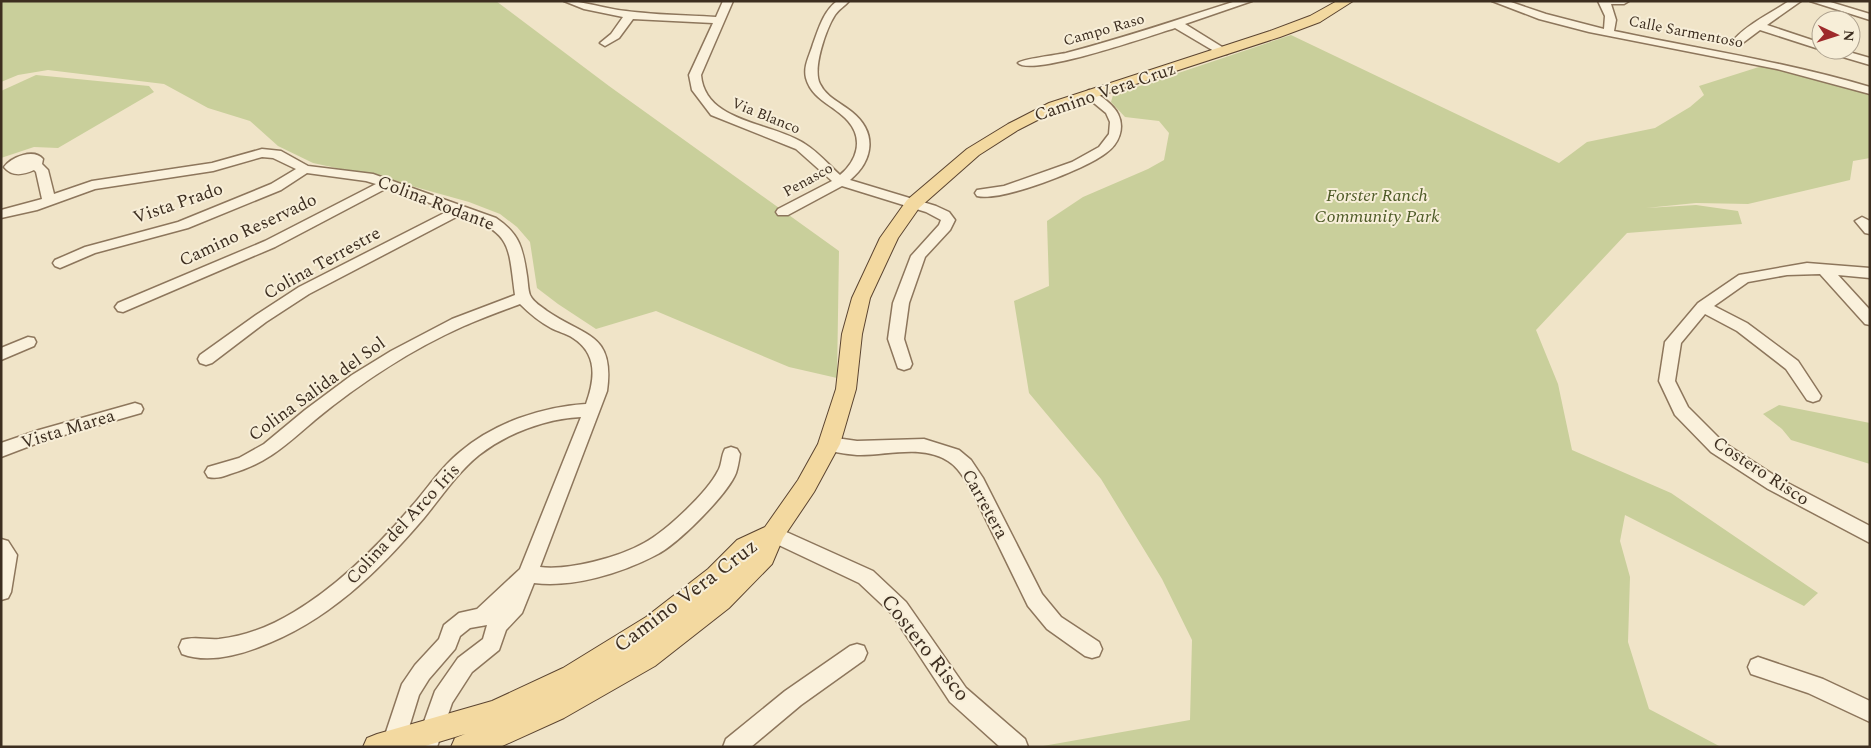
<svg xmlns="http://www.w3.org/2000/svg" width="1871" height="748" font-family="Spectral,serif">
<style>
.green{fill:#c9cf9b}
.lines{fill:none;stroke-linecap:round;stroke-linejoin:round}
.minor-casing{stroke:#8d765c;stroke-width:3}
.major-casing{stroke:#5b4430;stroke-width:2}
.minor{fill:#faf1dc;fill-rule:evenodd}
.major{fill:#f3d9a0;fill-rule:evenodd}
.labels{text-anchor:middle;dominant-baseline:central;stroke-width:4;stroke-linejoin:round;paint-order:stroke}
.far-street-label{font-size:15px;fill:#3d2e20;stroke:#f7eed8}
.street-label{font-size:18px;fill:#3d2e20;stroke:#f7eed8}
.park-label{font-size:18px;font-style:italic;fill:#4d5a26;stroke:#f7eed8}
.near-street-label{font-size:21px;fill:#3d2e20;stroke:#f7eed8}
</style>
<rect width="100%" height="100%" fill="#f0e4c8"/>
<path class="green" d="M 1,1 L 496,1 L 609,86 L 839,251 L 837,378 L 789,367 L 656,311 L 596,329 L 558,304 L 537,288 L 530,242 L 517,227 L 500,214 L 469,202 L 383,178 L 313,163 L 278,146 L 250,121 L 208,108 L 164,84 L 48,70 L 18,75 L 1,82 Z
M 1291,35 L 1559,163 L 1587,142 L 1655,128 L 1690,107 L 1704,95 L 1699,86 L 1762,66 L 1827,81 L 1870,95 L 1870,158 L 1853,161 L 1850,180 L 1748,204 L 1696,203 L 1646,208 L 1696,205 L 1738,211 L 1742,224 L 1627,233 L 1536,330 L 1558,384 L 1572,450 L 1671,493 L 1818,593 L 1804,606 L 1625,515 L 1620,541 L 1630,577 L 1628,642 L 1649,709 L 1721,747 L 1043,746 L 1190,720 L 1192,640 L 1162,579 L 1101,479 L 1029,393 L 1014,301 L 1049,286 L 1047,221 L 1083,197 L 1148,169 L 1164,160 L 1169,133 L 1159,121 L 1125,117 L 1111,102 L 1113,95 Z
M 36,75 L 149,86 L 154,92 L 58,148 L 34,147 L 1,158 L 1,91 Z
M 1779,405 L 1870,423 L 1870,464 L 1791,440 L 1782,429 L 1763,414 Z"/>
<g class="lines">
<defs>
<path id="minor" d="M 564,1 C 585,1 605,9 626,11 C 655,15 686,15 716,17 L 723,1 L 733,1 L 701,75 C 705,123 772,122 805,144 C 818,152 829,165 840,175 C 857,161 864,139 848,121 C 834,105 812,100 806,78 C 803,66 810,55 813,44 C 819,28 823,12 837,1 L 849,1 C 845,6 839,9 835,15 C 826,29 812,69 820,84 C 826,97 841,103 852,112 C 878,133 873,161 850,180 L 936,206 L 949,212 L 955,220 L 950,230 L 925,257 L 909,303 L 904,339 L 912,364 L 910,368 L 904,370 L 898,368 L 888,339 L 893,303 L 911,256 L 939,225 L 941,220 L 926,212 L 842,186 L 788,215 L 778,215 L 776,212 L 778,209 L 832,181 L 796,149 L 711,115 L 692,90 L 689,75 L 713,23 L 633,19 L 619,38 L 605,46 L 600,43 L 611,34 L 623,17 L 584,9 Z
M 1236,1 L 1252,1 L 1185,24 L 1227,50 L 1229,52 L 1227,54 L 1219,54 L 1175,28 C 1153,35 1032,77 1018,63 C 1022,59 1057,55 1066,53 C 1124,38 1179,19 1236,1 Z
M 1492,1 L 1508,1 L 1546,14 L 1604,29 L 1605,16 L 1598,1 L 1629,1 L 1624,4 L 1611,4 L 1616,20 L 1614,31 C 1700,49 1786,62 1870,87 L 1870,94 L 1777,69 L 1589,32 L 1539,19 Z
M 1789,1 L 1801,1 L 1767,25 L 1821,43 L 1822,50 L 1760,30 L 1740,45 L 1732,45 L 1731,43 C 1745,25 1770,14 1789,1 Z
M 1810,1 L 1827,1 L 1870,14 L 1870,20 Z
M 1824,50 L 1842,50 L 1870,58 L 1870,65 L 1826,52 Z
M 1089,90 C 1098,93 1114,105 1118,114 C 1125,128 1119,144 1106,153 C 1086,169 1001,202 977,196 L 975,193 L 977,190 L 1004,186 L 1072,162 L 1099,147 L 1109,134 L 1110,122 L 1106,113 L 1083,94 Z
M 262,149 L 281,151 L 308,166 L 373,174 L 496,218 C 520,234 523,249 527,276 C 528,282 528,290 530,295 C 533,302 542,307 547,311 C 585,337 615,333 607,391 L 540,567 C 567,571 620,557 644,543 C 665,532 707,493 718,471 C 722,465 721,456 725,449 L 731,447 L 737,449 L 740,454 C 739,460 738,467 736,473 C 728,494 677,545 656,555 C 622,573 573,588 534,583 L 522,613 L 506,630 L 499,650 L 472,672 L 452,703 L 437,747 L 415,747 L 435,691 L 458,658 L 483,639 L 487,625 L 470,628 L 460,636 L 455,649 L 429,679 L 419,695 L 403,747 L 381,747 L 402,684 L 415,665 L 439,639 L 444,625 L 459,613 L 477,609 L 520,569 L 581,417 C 544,419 508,433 479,455 C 457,473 442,496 424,518 C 378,572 327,622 259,647 C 236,656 206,663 182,654 L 179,647 L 182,640 C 194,636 206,640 219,639 C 246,636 271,626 294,612 C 339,585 378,546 412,506 C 428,488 441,467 460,452 C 494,423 541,407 586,404 C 595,379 598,354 573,338 C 566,333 558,332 551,328 C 540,322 529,313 520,304 C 502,311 482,318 464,326 C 412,349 359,384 315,420 C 286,445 268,463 230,474 C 222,477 216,479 208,477 L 205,472 L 208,467 L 239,458 L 264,444 L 305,410 L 352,375 L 391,351 L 452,319 L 515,295 C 508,243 512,235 462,214 L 309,294 L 266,322 L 212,363 L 206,365 L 200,363 L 198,359 L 200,355 L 256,315 L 299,287 L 450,210 L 387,188 L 275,247 L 123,312 L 118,311 L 115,307 L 118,303 L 265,241 L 376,184 L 366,181 L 307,173 L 281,190 L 188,228 L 95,253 L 60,268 L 55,266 L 53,263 L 55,260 L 85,247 L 178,222 L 271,184 L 296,169 L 273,158 L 262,157 L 213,171 L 95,189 L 37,210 L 1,218 L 1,210 L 42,199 L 36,172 L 34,170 C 23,175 12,177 4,167 C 11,157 34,148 43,159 L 42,164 L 48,170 L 54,194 L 92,181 L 212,163 Z
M 1862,217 L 1870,221 L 1870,234 L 1865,233 L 1855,221 Z
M 1807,263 L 1870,268 L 1870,278 L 1838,275 L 1870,310 L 1870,325 L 1865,324 L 1820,274 L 1787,275 L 1748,282 L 1714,306 L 1747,323 L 1798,361 L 1821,396 L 1819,400 L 1813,402 L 1807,400 L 1786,369 L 1737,331 L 1705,314 L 1681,343 L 1675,381 L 1688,407 L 1723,442 L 1780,479 L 1870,526 L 1870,543 L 1768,489 L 1711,452 L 1675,415 L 1659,381 L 1665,342 L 1698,303 L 1739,275 Z
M 28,337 L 34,338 L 36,342 L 34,346 L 1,360 L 1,348 Z
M 135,403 L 141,405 L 143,409 L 141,413 L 43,441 L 1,457 L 1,443 L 39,430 Z
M 829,437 L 857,441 L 924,439 L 959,450 L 971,460 L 983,478 L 1042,594 L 1061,617 L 1099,642 L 1102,649 L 1099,656 L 1092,658 L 1085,656 L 1047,629 L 1028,606 L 970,487 C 963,477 958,467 948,461 C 922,444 885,456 857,455 C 846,454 833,452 823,449 L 820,444 L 823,439 Z
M 773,526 L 873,571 L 906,602 L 966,688 L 1025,739 L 1028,747 L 1000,747 L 950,702 L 892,614 L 859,583 L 766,539 L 764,534 L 766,529 Z
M 1,539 L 8,541 L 17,555 L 11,592 L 8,598 L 1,600 Z
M 857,644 L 864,646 L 867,653 L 864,660 L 801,705 L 751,747 L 723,747 L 726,739 L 785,691 L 850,646 Z
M 1758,657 L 1823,679 L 1870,701 L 1870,722 L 1808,693 L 1751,674 L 1748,667 L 1751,660 Z"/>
<path id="major" d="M 1337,1 L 1353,1 L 1320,22 L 1280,37 L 1059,109 L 1018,130 L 979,155 L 919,208 L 898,238 L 870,298 L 862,334 L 856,389 L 840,444 L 814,492 L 783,538 L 772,564 L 729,608 L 655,666 L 564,718 L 500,747 L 451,747 L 455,738 L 465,734 L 422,747 L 363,747 L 367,738 L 377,734 L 492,701 L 563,668 L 646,617 L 708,569 L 737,540 L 765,527 L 798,480 L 818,444 L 836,389 L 842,334 L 852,298 L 880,238 L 907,200 L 967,149 L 1008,124 L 1049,103 L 1270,31 L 1310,16 Z"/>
</defs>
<use href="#minor" class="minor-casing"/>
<use href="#major" class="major-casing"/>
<use href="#minor" class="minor"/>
<use href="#major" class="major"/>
</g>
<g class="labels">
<g class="far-street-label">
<text transform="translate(1104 30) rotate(-16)">Campo Raso</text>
<text transform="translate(1686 32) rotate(11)">Calle Sarmentoso</text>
<text transform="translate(766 116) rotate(22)">Via Blanco</text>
<text transform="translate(808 180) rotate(-29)">Penasco</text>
</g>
<g class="street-label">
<text transform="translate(1105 92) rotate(-19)">Camino Vera Cruz</text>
<text transform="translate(178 203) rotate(-19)">Vista Prado</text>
<text transform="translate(436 203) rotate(21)">Colina Rodante</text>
<text transform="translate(248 230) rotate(-25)">Camino Reservado</text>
<text transform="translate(322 263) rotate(-29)">Colina Terrestre</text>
<text transform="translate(317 389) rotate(-36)">Colina Salida del Sol</text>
<text transform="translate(68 429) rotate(-17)">Vista Marea</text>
<text transform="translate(1761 471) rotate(33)">Costero Risco</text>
<text transform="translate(985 504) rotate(61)">Carretera</text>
<text transform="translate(403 524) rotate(-47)">Colina del Arco Iris</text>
</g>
<g class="park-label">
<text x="1377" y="195">Forster Ranch<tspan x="1377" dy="21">Community Park</tspan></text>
</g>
<g class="near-street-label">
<text transform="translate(686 596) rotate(-37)">Camino Vera Cruz</text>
<text transform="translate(925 648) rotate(52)">Costero Risco</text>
</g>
</g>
<rect width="1871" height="748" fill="none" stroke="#3d2e20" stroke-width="5"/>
<g transform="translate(1836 35) rotate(94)"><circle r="24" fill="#f7eed8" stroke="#ada18e"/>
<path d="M0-4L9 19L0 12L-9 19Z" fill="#9e2a2b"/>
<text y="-8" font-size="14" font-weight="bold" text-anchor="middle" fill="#3d2e20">N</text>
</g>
</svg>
